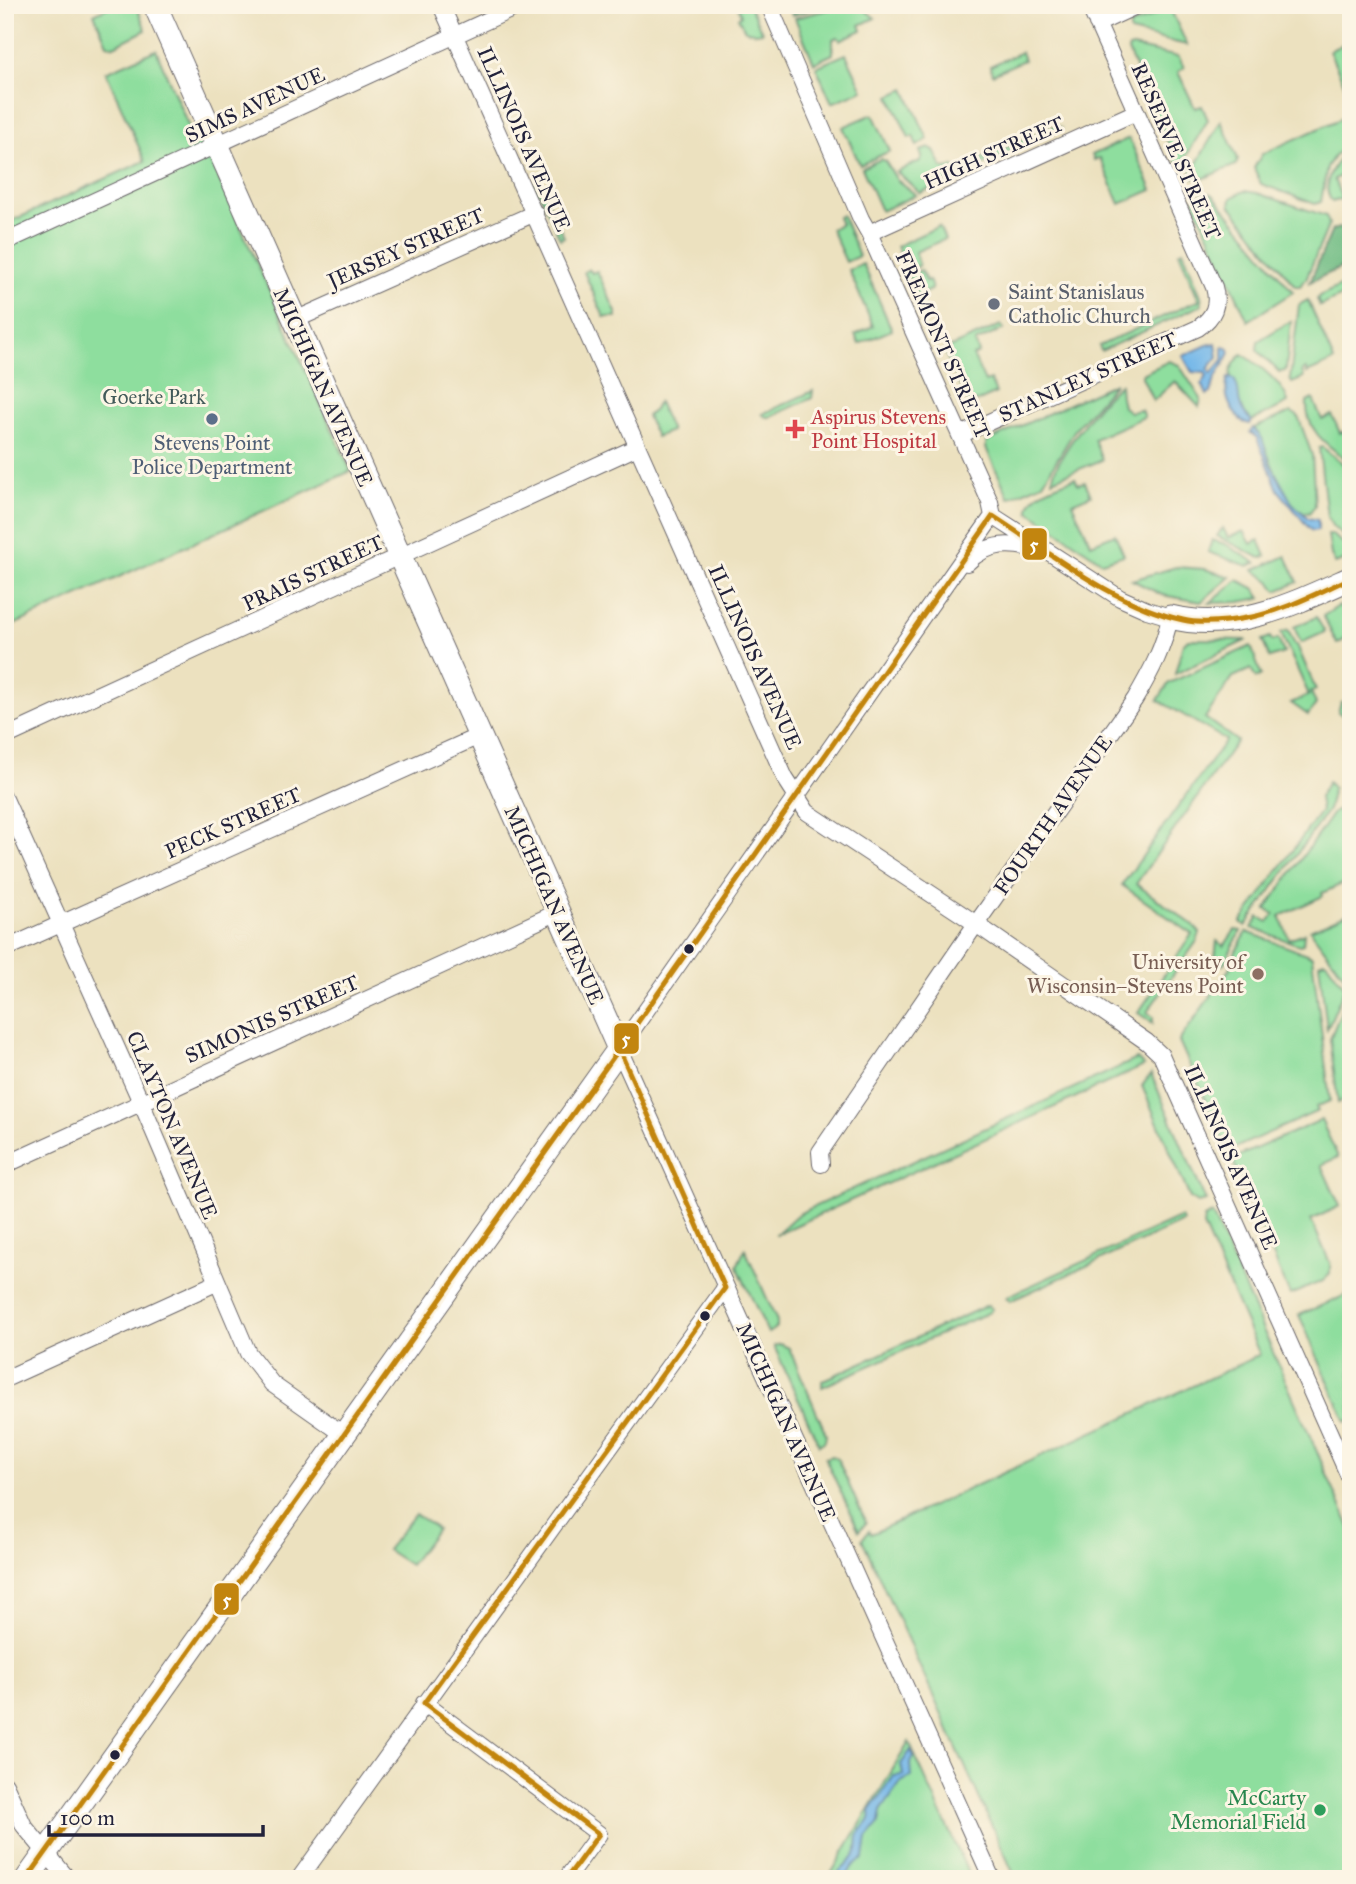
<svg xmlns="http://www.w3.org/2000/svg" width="1356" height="1884" font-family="'IM FELL Great Primer',serif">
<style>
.green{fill:#8ede9e;stroke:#58806c;stroke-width:2}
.forest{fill:#72bd85;stroke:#4a7060;stroke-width:2}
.water{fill:#73b7e9;stroke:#4a6c92;stroke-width:2}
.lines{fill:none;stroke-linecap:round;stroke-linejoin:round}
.street-casing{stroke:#696569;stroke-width:18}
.secondary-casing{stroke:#696569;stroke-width:25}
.street{stroke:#fff;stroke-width:16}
.secondary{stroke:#fff;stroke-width:23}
.bus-1-casing{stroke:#fcf5e5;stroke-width:10}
.bus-1{stroke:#c2850f;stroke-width:5}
.worship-dot{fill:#6b7280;stroke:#fcf5e5;stroke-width:2.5}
.service-dot{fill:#5c6f8a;stroke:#fcf5e5;stroke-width:2.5}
.health-dot{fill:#e0444e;stroke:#fcf5e5;stroke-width:2.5}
.bus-dot{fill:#22223b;stroke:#fcf5e5;stroke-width:2.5}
.education-dot{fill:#8d6e63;stroke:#fcf5e5;stroke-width:2.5}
.leisure-dot{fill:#2e9e5b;stroke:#fcf5e5;stroke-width:2.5}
.labels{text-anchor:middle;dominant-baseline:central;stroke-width:6;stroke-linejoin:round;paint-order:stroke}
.street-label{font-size:21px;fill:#22223b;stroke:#fcf5e5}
.worship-label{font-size:21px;fill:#5b616d;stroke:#fcf5e5;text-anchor:start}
.park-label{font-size:21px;fill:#425a59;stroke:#fcf5e5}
.health-label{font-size:21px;fill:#be3a42;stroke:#fcf5e5;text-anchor:start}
.service-label{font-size:21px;fill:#4e5e75;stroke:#fcf5e5}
.education-label{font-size:21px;fill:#785e54;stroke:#fcf5e5;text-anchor:end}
.leisure-label{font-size:21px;fill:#27864d;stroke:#fcf5e5;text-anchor:end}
.line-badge{stroke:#fcf5e5;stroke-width:2.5}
.badge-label{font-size:19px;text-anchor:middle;font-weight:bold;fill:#fff}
</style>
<rect width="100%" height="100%" fill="#fcf5e5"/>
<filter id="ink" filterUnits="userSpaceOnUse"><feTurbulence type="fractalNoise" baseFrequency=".0143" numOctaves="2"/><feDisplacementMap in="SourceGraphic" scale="14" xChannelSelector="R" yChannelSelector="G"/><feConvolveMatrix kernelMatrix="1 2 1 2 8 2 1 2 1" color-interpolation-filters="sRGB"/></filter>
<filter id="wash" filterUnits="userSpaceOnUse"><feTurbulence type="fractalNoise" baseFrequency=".00686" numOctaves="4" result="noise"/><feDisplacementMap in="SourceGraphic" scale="28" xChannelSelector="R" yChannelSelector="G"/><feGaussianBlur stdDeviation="1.57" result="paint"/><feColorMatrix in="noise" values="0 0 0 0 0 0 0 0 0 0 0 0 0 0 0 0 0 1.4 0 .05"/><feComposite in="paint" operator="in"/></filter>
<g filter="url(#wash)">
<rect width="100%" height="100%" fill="#ece1bf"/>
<path class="green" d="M 112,5 L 136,5 L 146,30 L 114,46 L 107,44 L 94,14 Z
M 737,5 L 749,5 L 762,32 L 756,33 L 745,30 L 738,18 L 741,15 Z
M 788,5 L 830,5 L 792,15 Z
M 846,5 L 859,5 L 875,18 L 860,25 L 862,30 L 840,40 L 838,37 L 833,39 L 833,54 L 814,63 L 795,18 Z
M 1170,8 L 1187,45 L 1130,32 L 1130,26 Z
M 1343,44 L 1351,62 L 1351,94 L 1349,94 L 1329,51 Z
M 1133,47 L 1179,57 L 1184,68 L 1178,72 L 1195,108 L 1202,106 L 1208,120 L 1181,165 L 1177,163 L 1128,51 L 1129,48 Z
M 156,50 L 194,139 L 200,137 L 351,471 L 5,629 L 5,224 L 145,161 L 106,72 Z
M 1021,52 L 1024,60 L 993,74 L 990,66 Z
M 846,54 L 863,90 L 832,103 L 816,67 Z
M 905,89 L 928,139 L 917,146 L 913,136 L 909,138 L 890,96 Z
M 873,114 L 890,151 L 860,165 L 843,127 Z
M 1351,114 L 1351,143 L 1335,155 L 1327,167 L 1321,202 L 1315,204 L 1261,184 L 1254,168 L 1262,154 Z
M 1221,121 L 1238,159 L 1236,165 L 1202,179 L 1193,178 L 1191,173 Z
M 1056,125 L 1061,128 L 980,166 L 978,163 L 979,160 Z
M 1129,138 L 1152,190 L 1120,204 L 1100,158 L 1094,160 L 1092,155 Z
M 930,148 L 934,150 L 942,167 L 946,169 L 954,166 L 959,176 L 920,193 L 897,172 L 920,161 L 922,157 L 920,151 Z
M 1351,150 L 1351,162 L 1340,167 L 1343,175 L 1334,179 L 1342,199 L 1332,202 C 1320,184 1334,160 1351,150 Z
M 881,159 L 885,161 L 897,180 L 916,195 L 881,211 L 862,168 Z
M 539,181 L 564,237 L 560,239 L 535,183 Z
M 1244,191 L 1257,193 L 1326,216 L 1329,224 L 1306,279 L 1300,286 L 1295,286 L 1230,205 L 1231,198 Z
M 1204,193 L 1212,194 L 1215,197 L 1293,292 L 1248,321 L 1195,205 L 1194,198 Z
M 842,215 L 859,256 L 846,262 L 831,229 L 841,224 L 838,217 Z
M 939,226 L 945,239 L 915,252 L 919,266 L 907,271 L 897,246 Z
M 1183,250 L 1201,296 L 1202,305 L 1101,351 L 1099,346 L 1199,300 L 1179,252 Z
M 863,264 L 892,330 L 859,344 L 855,335 L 873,326 L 849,270 Z
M 589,269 L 592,273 L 597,271 L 616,312 L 616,317 L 604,317 L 584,272 Z
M 921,270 L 926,281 L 929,280 L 932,289 L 918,296 L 908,275 Z
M 1351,281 L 1351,292 L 1320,306 L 1317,299 L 1319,296 Z
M 1308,300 L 1334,361 L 1307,373 L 1306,369 L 1302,371 L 1304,378 L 1292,383 L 1290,379 L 1299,305 Z
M 1291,321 L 1286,369 L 1285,371 L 1279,372 L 1257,350 L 1258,341 Z
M 1001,325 L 1004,329 L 975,342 L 979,353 L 973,356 L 985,382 L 990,380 L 996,393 L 977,402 L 969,402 L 965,397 L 944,350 Z
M 1242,354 C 1257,363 1286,386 1288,403 L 1252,421 C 1244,413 1240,407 1237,396 C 1230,376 1225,372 1242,354 Z
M 1169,361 L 1179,365 L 1201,399 L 1199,407 L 1175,381 L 1153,401 L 1142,377 L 1142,374 Z
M 1115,383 L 1076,428 L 1043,483 L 1009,498 L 986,448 L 986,442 Z
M 1120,384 C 1120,391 1121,399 1123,407 L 1130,412 L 1141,410 L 1144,417 L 1094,439 L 1102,460 L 1052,480 C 1056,457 1101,399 1120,384 Z
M 813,391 L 812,398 L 770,417 L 766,417 L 762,414 Z
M 1313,399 L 1322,420 L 1332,415 L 1340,433 L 1351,429 L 1351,463 C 1330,447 1305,432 1307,402 Z
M 658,402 L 671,431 L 656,437 L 647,416 L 654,410 Z
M 1291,412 L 1298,416 L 1312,455 L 1315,506 L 1309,513 C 1282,512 1270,447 1254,428 Z
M 1322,447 L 1351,470 L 1351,542 L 1333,527 L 1327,517 L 1319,448 Z
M 1075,478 L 1078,484 L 1085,482 L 1091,495 L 1072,503 L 1091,544 L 1115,534 L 1124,555 L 1102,562 L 1029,511 C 1027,492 1061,484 1075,478 Z
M 1223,528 L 1228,538 L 1244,531 L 1251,544 L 1259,540 L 1266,556 L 1260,558 L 1217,536 Z
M 1328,535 L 1332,535 L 1351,549 L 1351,558 L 1335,564 L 1331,555 Z
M 1212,540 L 1225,544 L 1256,563 L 1248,566 L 1208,552 Z
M 1286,556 L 1298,582 L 1277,591 L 1270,581 L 1254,570 Z
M 1176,567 L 1205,569 L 1230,577 L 1201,602 L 1162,595 L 1132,580 Z
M 1238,580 L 1254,588 L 1261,598 L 1239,602 L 1210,603 Z
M 1339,606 C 1353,617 1356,636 1337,644 L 1323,616 Z
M 1316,617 L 1325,632 L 1301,643 L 1294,627 Z
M 1288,630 L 1295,645 L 1297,645 L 1316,690 L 1311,692 L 1316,704 L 1308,715 L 1291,703 L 1309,695 L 1281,633 Z
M 1270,637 L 1272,641 L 1278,639 L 1284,653 L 1270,658 L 1262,640 Z
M 1188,639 L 1247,640 L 1175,674 L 1183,644 Z
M 1251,646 L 1261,675 L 1256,678 L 1251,669 L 1233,677 L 1205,718 L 1237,741 L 1136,884 L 1193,925 L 1200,933 L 1197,941 L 1147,1012 L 1153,1017 L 1153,1023 L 1138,1013 L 1192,934 L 1122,885 L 1226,740 L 1158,700 L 1169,683 Z
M 1351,698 L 1351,720 L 1350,721 L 1338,712 L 1341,703 Z
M 1351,765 L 1351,811 C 1343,793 1338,782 1351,765 Z
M 1328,782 L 1333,788 L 1328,810 L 1246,926 L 1241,922 L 1321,811 L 1319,797 Z
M 1339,809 C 1356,814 1351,867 1351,884 L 1346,886 L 1344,883 L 1322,893 L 1323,896 L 1280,916 L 1289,939 L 1304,933 L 1303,944 L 1299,945 L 1252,928 L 1259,917 L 1268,922 L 1274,914 L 1266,909 L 1333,813 Z
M 1351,912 L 1351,977 L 1346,978 L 1310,930 Z
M 1235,930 L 1241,931 L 1223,965 L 1215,959 L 1217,941 L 1224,946 Z
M 1247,932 L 1312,956 L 1330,1101 L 1316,1107 L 1318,1111 L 1228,1151 L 1179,1041 L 1230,968 L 1236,951 Z
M 1324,961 L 1327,962 L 1345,987 L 1327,1029 L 1319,963 Z
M 1348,994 L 1351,1000 L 1351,1097 L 1338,1103 L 1330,1039 Z
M 1137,1059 L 1144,1066 L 775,1235 L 798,1214 Z
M 1151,1074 L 1206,1201 L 1197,1203 L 1190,1198 L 1142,1086 Z
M 1321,1120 L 1338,1157 L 1321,1165 L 1340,1206 L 1311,1220 L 1330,1263 L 1330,1274 L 1323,1281 L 1290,1295 L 1232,1159 Z
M 1212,1214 L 1351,1529 L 1351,1879 L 1016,1879 L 862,1539 L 869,1531 L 871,1534 L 1260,1355 L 1203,1226 L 1204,1218 Z
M 1181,1217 L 1183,1222 L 1010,1301 L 1006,1298 L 1008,1296 Z
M 745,1249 L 777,1321 L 777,1327 L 768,1333 L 737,1266 Z
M 1351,1293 L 1351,1420 L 1346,1422 L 1299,1315 Z
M 988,1305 L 992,1309 L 990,1312 L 822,1387 L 822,1381 Z
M 780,1344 L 789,1348 L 826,1434 L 825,1441 L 819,1445 L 774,1346 Z
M 832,1456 L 838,1460 L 866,1523 L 859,1531 L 825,1458 Z
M 415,1514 L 437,1529 L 410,1565 L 387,1550 Z
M 909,1742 L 971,1879 L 828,1879 Z"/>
<path class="forest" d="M 1342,227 L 1351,230 L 1351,263 L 1310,282 L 1332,230 Z"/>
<path class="water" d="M 1216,343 L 1218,357 L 1208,369 L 1211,374 L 1223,360 L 1223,346 L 1229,349 L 1230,353 L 1215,379 L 1211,393 L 1207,395 L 1202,384 L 1207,376 L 1205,373 L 1192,372 L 1183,356 L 1207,345 Z
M 1228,378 L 1234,379 C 1244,395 1231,401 1252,421 L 1250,424 L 1243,422 C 1230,410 1223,395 1228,378 Z
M 1253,428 L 1262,438 L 1270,463 L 1292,503 L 1308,518 L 1318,520 L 1318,530 L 1312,531 L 1309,528 L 1278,490 L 1257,438 L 1250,432 Z
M 911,1750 L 914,1756 L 910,1764 L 911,1777 L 901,1782 L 881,1811 L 879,1823 L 867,1838 L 864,1858 C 861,1861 858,1862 855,1864 C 846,1871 853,1879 835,1879 C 839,1869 854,1858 856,1853 C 858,1848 857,1841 858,1836 C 862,1825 873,1824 870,1811 L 894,1776 L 903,1775 L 901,1764 Z"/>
</g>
<g filter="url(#ink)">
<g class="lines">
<defs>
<path id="street" d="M 441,5 L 785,778 L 807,812 L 963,915 L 1147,1042 L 1161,1055 L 1351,1481
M 769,5 L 861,219 L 869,233 L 990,502 L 993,516 L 1120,598 L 1147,610 L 1170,617 C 1164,647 1151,672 1135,699 L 976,924 L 820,1152 L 821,1164
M 1097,24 L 1138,5
M 869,233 L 1136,112
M 5,242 L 521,5
M 295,320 L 535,213
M 960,435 L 1198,328 C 1214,317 1219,305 1214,287 L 1089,5
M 967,563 C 988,541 1012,543 1040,550
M 5,737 L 637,447
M 5,799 L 141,1102 L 248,1353 L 272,1384 L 343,1434
M 5,949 L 479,736
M 5,1165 L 556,913
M 5,1379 L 216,1283
M 424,1703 L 599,1834 L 566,1879
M 5,1784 L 24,1826 L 68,1879
M 299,1879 L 725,1288
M 992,1879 L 619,1049 L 993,516"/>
<path id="secondary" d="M 1170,617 C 1235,633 1293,604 1351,578
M 27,1879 L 619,1049 L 155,5"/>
</defs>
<use href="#street" class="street-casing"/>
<use href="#secondary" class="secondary-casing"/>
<use href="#street" class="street"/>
<use href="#secondary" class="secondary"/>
<defs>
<path id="bus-1" d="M 27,1879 L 619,1049 L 993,516 C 1052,554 1114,605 1183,620 C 1204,625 1231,621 1252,617 C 1286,610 1319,592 1351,578
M 566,1879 L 599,1834 L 424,1703 L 725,1288 L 619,1049"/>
</defs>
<use href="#bus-1" class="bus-1-casing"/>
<use href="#bus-1" class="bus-1"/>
</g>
</g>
<circle class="worship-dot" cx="994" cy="304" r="7"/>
<circle class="service-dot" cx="212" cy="419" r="7"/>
<path class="health-dot" d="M791.5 418.5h7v7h7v7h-7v7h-7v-7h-7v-7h7z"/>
<g class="bus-dot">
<circle cx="689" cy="949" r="6"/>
<circle cx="705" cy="1316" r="6"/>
<circle cx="115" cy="1755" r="6"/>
</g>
<circle class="education-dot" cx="1258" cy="974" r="7"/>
<circle class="leisure-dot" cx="1320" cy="1810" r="7"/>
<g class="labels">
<g class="street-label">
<text transform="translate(255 105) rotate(-25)">SIMS AVENUE</text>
<text transform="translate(524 139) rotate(66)">ILLINOIS AVENUE</text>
<text transform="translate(1176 151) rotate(66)">RESERVE STREET</text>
<text transform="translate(994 153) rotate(-24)">HIGH STREET</text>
<text transform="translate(406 248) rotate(-24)">JERSEY STREET</text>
<text transform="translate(943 345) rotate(66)">FREMONT STREET</text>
<text transform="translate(1088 377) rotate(-24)">STANLEY STREET</text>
<text transform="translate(323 387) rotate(66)">MICHIGAN AVENUE</text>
<text transform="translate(313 573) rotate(-25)">PRAIS STREET</text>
<text transform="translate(755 657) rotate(66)">ILLINOIS AVENUE</text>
<text transform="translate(1053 815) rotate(-55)">FOURTH AVENUE</text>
<text transform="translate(233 823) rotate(-24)">PECK STREET</text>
<text transform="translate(554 905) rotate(66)">MICHIGAN AVENUE</text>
<text transform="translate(272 1019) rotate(-24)">SIMONIS STREET</text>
<text transform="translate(172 1125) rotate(67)">CLAYTON AVENUE</text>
<text transform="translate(1231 1157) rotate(66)">ILLINOIS AVENUE</text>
<text transform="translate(786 1422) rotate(66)">MICHIGAN AVENUE</text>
</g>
<g class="worship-label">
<text x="1008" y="292">Saint Stanislaus<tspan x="1008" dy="24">Catholic Church</tspan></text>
</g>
<g class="park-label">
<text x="154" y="397">Goerke Park</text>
</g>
<g class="health-label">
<text x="811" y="417">Aspirus Stevens<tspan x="811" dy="24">Point Hospital</tspan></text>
</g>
<g class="service-label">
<text x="212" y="443">Stevens Point<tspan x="212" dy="24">Police Department</tspan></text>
</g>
<g class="education-label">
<text x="1244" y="962">University of<tspan x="1244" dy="24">Wisconsin–Stevens Point</tspan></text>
</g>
<g class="leisure-label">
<text x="1306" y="1798">McCarty<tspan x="1306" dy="24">Memorial Field</tspan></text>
</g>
</g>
<g class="line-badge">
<rect x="1021" y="527" width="27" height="34" rx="7" fill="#c2850f"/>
<rect x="613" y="1022" width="27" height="33" rx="7" fill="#c2850f"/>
<rect x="213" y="1582" width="27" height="34" rx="7" fill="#c2850f"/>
</g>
<g class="badge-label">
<text x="1034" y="551">5</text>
<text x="626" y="1045">5</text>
<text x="227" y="1606">5</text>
</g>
<rect width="1356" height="1884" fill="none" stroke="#fcf5e5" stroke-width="28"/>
<path d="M49 1825v10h214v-10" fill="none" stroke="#22223b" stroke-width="3.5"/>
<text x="60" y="1825" font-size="21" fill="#22223b" stroke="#fcf5e5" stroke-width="5" paint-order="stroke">100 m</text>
</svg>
